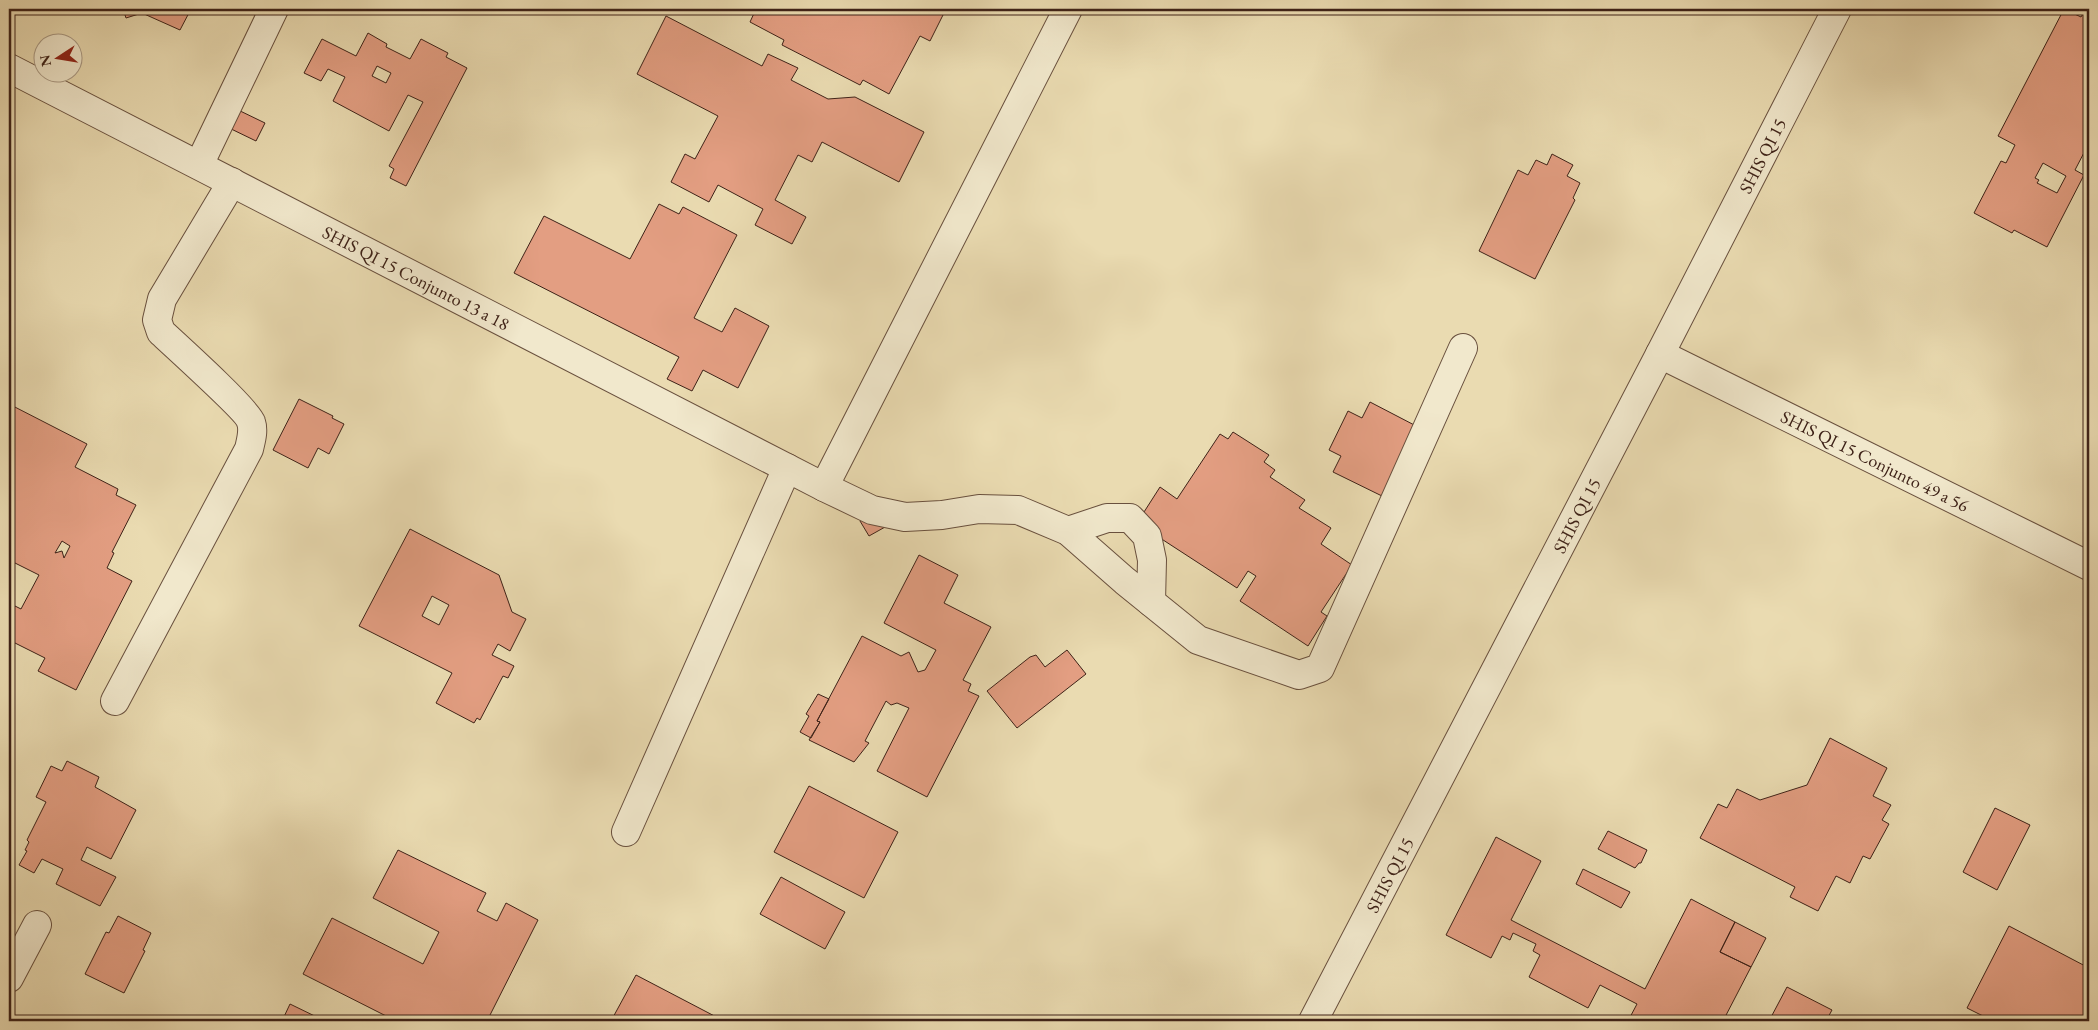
<svg xmlns="http://www.w3.org/2000/svg" width="2098" height="1030" font-family="'EB Garamond',serif">
<style>
.building{fill:#e39e82;stroke:#3e2218;fill-rule:evenodd}
.lines{fill:none;stroke-linecap:round;stroke-linejoin:round}
.minor-casing{stroke:#69503e;stroke-width:30}
.minor{stroke:#f1e8cc;stroke-width:28}
.labels{text-anchor:middle;dominant-baseline:central;stroke-width:4;stroke-linejoin:round;paint-order:stroke}
.street-label{font-size:18px;fill:#3e2218;stroke:#f1e8cc}
</style>
<rect width="100%" height="100%" fill="#eadbb1"/>
<filter id="stains"><feTurbulence type="fractalNoise" baseFrequency=".004" numOctaves="4"/><feColorMatrix values="0 0 0 0 .2 0 0 0 0 .09 0 0 0 0 .02 0 0 0 .5 -.17"/></filter>
<radialGradient id="worn" r=".72"><stop offset=".6" stop-color="#630" stop-opacity="0"/><stop offset="1" stop-color="#630" stop-opacity=".3"/></radialGradient>
<path class="building" d="M 123,9 L 191,9 L 180,30 L 142,13 L 126,18 Z
M 756,9 L 941,9 L 945,11 L 930,41 L 920,36 L 889,94 L 863,80 L 860,85 L 782,45 L 784,40 L 750,22 Z
M 2064,9 L 2081,17 L 2086,9 L 2089,9 L 2089,143 L 2075,170 L 2084,175 L 2047,247 L 2014,230 L 2012,233 L 1974,213 L 2001,161 L 2006,163 L 2015,145 L 1998,136 ZM 2043,163 L 2066,176 L 2057,193 L 2037,183 L 2039,180 L 2035,178 Z
M 666,16 L 762,66 L 768,54 L 798,68 L 791,80 L 828,99 L 855,97 L 924,132 L 899,182 L 822,142 L 812,162 L 798,155 L 775,200 L 806,217 L 792,244 L 755,225 L 763,209 L 718,185 L 709,202 L 671,182 L 685,154 L 695,159 L 718,116 L 637,74 Z
M 368,33 L 387,44 L 386,47 L 410,59 L 421,39 L 448,53 L 446,57 L 467,68 L 406,186 L 390,178 L 394,169 L 389,166 L 423,102 L 408,95 L 389,131 L 333,101 L 345,77 L 328,69 L 321,81 L 304,73 L 322,39 L 356,56 ZM 377,66 L 391,73 L 386,83 L 372,76 Z
M 234,108 L 265,123 L 256,141 L 225,126 Z
M 1552,154 L 1573,165 L 1567,176 L 1580,183 L 1573,198 L 1575,200 L 1535,279 L 1479,251 L 1518,170 L 1528,175 L 1536,160 L 1547,165 Z
M 659,204 L 679,214 L 683,207 L 737,235 L 694,318 L 722,332 L 735,308 L 769,326 L 738,388 L 703,370 L 692,391 L 667,379 L 679,357 L 514,273 L 544,216 L 630,259 Z
M 299,399 L 333,416 L 332,418 L 344,424 L 329,454 L 318,448 L 308,468 L 273,450 Z
M 1370,402 L 1420,428 L 1384,497 L 1333,472 L 1341,456 L 1329,450 L 1348,411 L 1362,418 Z
M 9,404 L 87,444 L 75,467 L 118,489 L 116,495 L 136,505 L 112,552 L 114,553 L 107,568 L 132,581 L 76,690 L 38,671 L 45,658 L 9,640 L 9,603 L 21,609 L 39,575 L 9,560 ZM 62,541 L 70,546 L 64,558 L 62,551 L 55,553 Z
M 1233,432 L 1269,455 L 1264,462 L 1275,470 L 1270,477 L 1305,500 L 1299,508 L 1331,528 L 1321,544 L 1352,565 L 1321,612 L 1327,616 L 1308,646 L 1240,601 L 1256,576 L 1248,571 L 1237,588 L 1137,523 L 1160,487 L 1177,499 L 1220,434 L 1228,439 Z
M 867,508 L 894,522 L 869,536 L 860,521 Z
M 410,529 L 499,575 L 512,612 L 526,619 L 510,651 L 498,644 L 492,655 L 514,666 L 508,678 L 503,676 L 480,720 L 477,718 L 474,723 L 436,703 L 452,673 L 359,626 ZM 432,596 L 449,605 L 439,625 L 422,616 Z
M 919,555 L 958,575 L 944,603 L 991,627 L 963,680 L 971,684 L 968,691 L 979,696 L 927,797 L 877,771 L 909,708 L 897,703 L 891,705 L 886,701 L 865,741 L 869,743 L 854,762 L 809,740 L 820,722 L 817,721 L 862,636 L 901,656 L 909,652 L 918,672 L 925,670 L 936,650 L 884,623 Z
M 1067,650 L 1086,674 L 1017,728 L 987,691 L 1030,657 L 1036,655 L 1045,667 Z
M 818,694 L 829,699 L 817,721 L 820,722 L 811,738 L 800,732 L 809,716 L 806,714 Z
M 1830,738 L 1887,768 L 1873,796 L 1891,805 L 1882,820 L 1889,824 L 1870,859 L 1863,856 L 1850,883 L 1836,876 L 1818,911 L 1790,897 L 1795,887 L 1700,838 L 1718,804 L 1727,808 L 1737,789 L 1760,800 L 1807,785 Z
M 67,761 L 99,777 L 95,787 L 136,810 L 111,859 L 87,847 L 81,860 L 116,877 L 100,906 L 56,884 L 63,869 L 42,859 L 34,873 L 19,865 L 27,851 L 25,850 L 29,842 L 27,840 L 46,802 L 36,797 L 51,766 L 62,771 Z
M 809,786 L 898,832 L 864,898 L 774,852 Z
M 1995,808 L 2030,825 L 1997,890 L 1963,872 Z
M 1608,831 L 1647,850 L 1641,863 L 1639,863 L 1635,868 L 1598,849 Z
M 1496,837 L 1541,861 L 1511,920 L 1645,989 L 1691,899 L 1735,922 L 1720,952 L 1751,967 L 1723,1021 L 1628,1021 L 1637,1004 L 1600,985 L 1588,1008 L 1529,977 L 1540,955 L 1533,951 L 1536,944 L 1513,933 L 1510,940 L 1502,936 L 1491,958 L 1446,935 Z
M 398,850 L 486,893 L 477,911 L 497,921 L 506,903 L 538,920 L 487,1021 L 396,1021 L 303,974 L 332,918 L 423,964 L 439,932 L 373,898 Z
M 1583,869 L 1630,892 L 1621,908 L 1576,884 Z
M 781,877 L 845,912 L 825,949 L 760,914 Z
M 118,916 L 151,933 L 143,950 L 145,951 L 124,993 L 85,974 L 106,932 L 109,933 Z
M 1735,922 L 1766,938 L 1751,967 L 1720,952 Z
M 2009,926 L 2089,968 L 2089,1021 L 1993,1021 L 1967,1008 Z
M 636,975 L 724,1021 L 611,1021 Z
M 1787,987 L 1832,1010 L 1826,1021 L 1769,1021 Z
M 290,1004 L 325,1021 L 282,1021 Z"/>
<g class="lines">
<defs>
<g id="minor">
<path d="M 1068,9 L 824,487 L 872,510 L 905,517 L 942,515 L 979,509 L 1018,510 L 1068,531 L 1125,581 L 1198,640 L 1299,675 L 1320,668 L 1463,348"/>
<path id="s1" d="M 9,68 L 824,487"/>
<path d="M 199,165 L 274,9"/>
<path id="s2" d="M 1660,354 L 2089,566"/>
<path d="M 1068,531 L 1107,518 L 1130,518 L 1147,536 L 1152,560 L 1151,602"/>
<path d="M 115,701 L 249,449 C 251,440 254,431 251,422 C 248,411 175,345 161,332 L 157,320 L 162,299 L 232,182"/>
<path d="M 626,832 L 787,468"/>
<path d="M 9,978 L 37,925"/>
<path id="s3" d="M 1313,1021 L 1660,354 L 1837,9"/>
</g>
</defs>
<use href="#minor" class="minor-casing"/>
<use href="#minor" class="minor"/>
</g>
<g class="labels">
<g class="street-label">
<text stroke="none"><textPath href="#s3" startOffset="975">SHIS QI 15</textPath></text>
<text stroke="none"><textPath href="#s1" startOffset="458">SHIS QI 15 Conjunto 13 a 18</textPath></text>
<text stroke="none"><textPath href="#s2" startOffset="240">SHIS QI 15 Conjunto 49 a 56</textPath></text>
<text stroke="none"><textPath href="#s3" startOffset="570">SHIS QI 15</textPath></text>
<text stroke="none"><textPath href="#s3" startOffset="165">SHIS QI 15</textPath></text>
</g>
</g>
<rect width="2098" height="1030" fill="none" stroke="#eadbb1" stroke-width="30"/>
<rect x="10" y="10" width="2078" height="1010" fill="none" stroke="#3e2218" stroke-width="2.5"/>
<rect x="15" y="15" width="2068" height="1000" fill="none" stroke="#3e2218"/>
<g transform="translate(58 58) rotate(258)"><circle r="24" fill="#f1e8cc" stroke="#a99984"/>
<path d="M0-4L9 19L0 12L-9 19Z" fill="#8f2418"/>
<text y="-8" font-size="14" font-weight="bold" text-anchor="middle" fill="#3e2218">N</text>
</g>
<rect width="100%" height="100%" filter="url(#stains)"/>
<rect width="100%" height="100%" fill="url(#worn)"/>
</svg>
